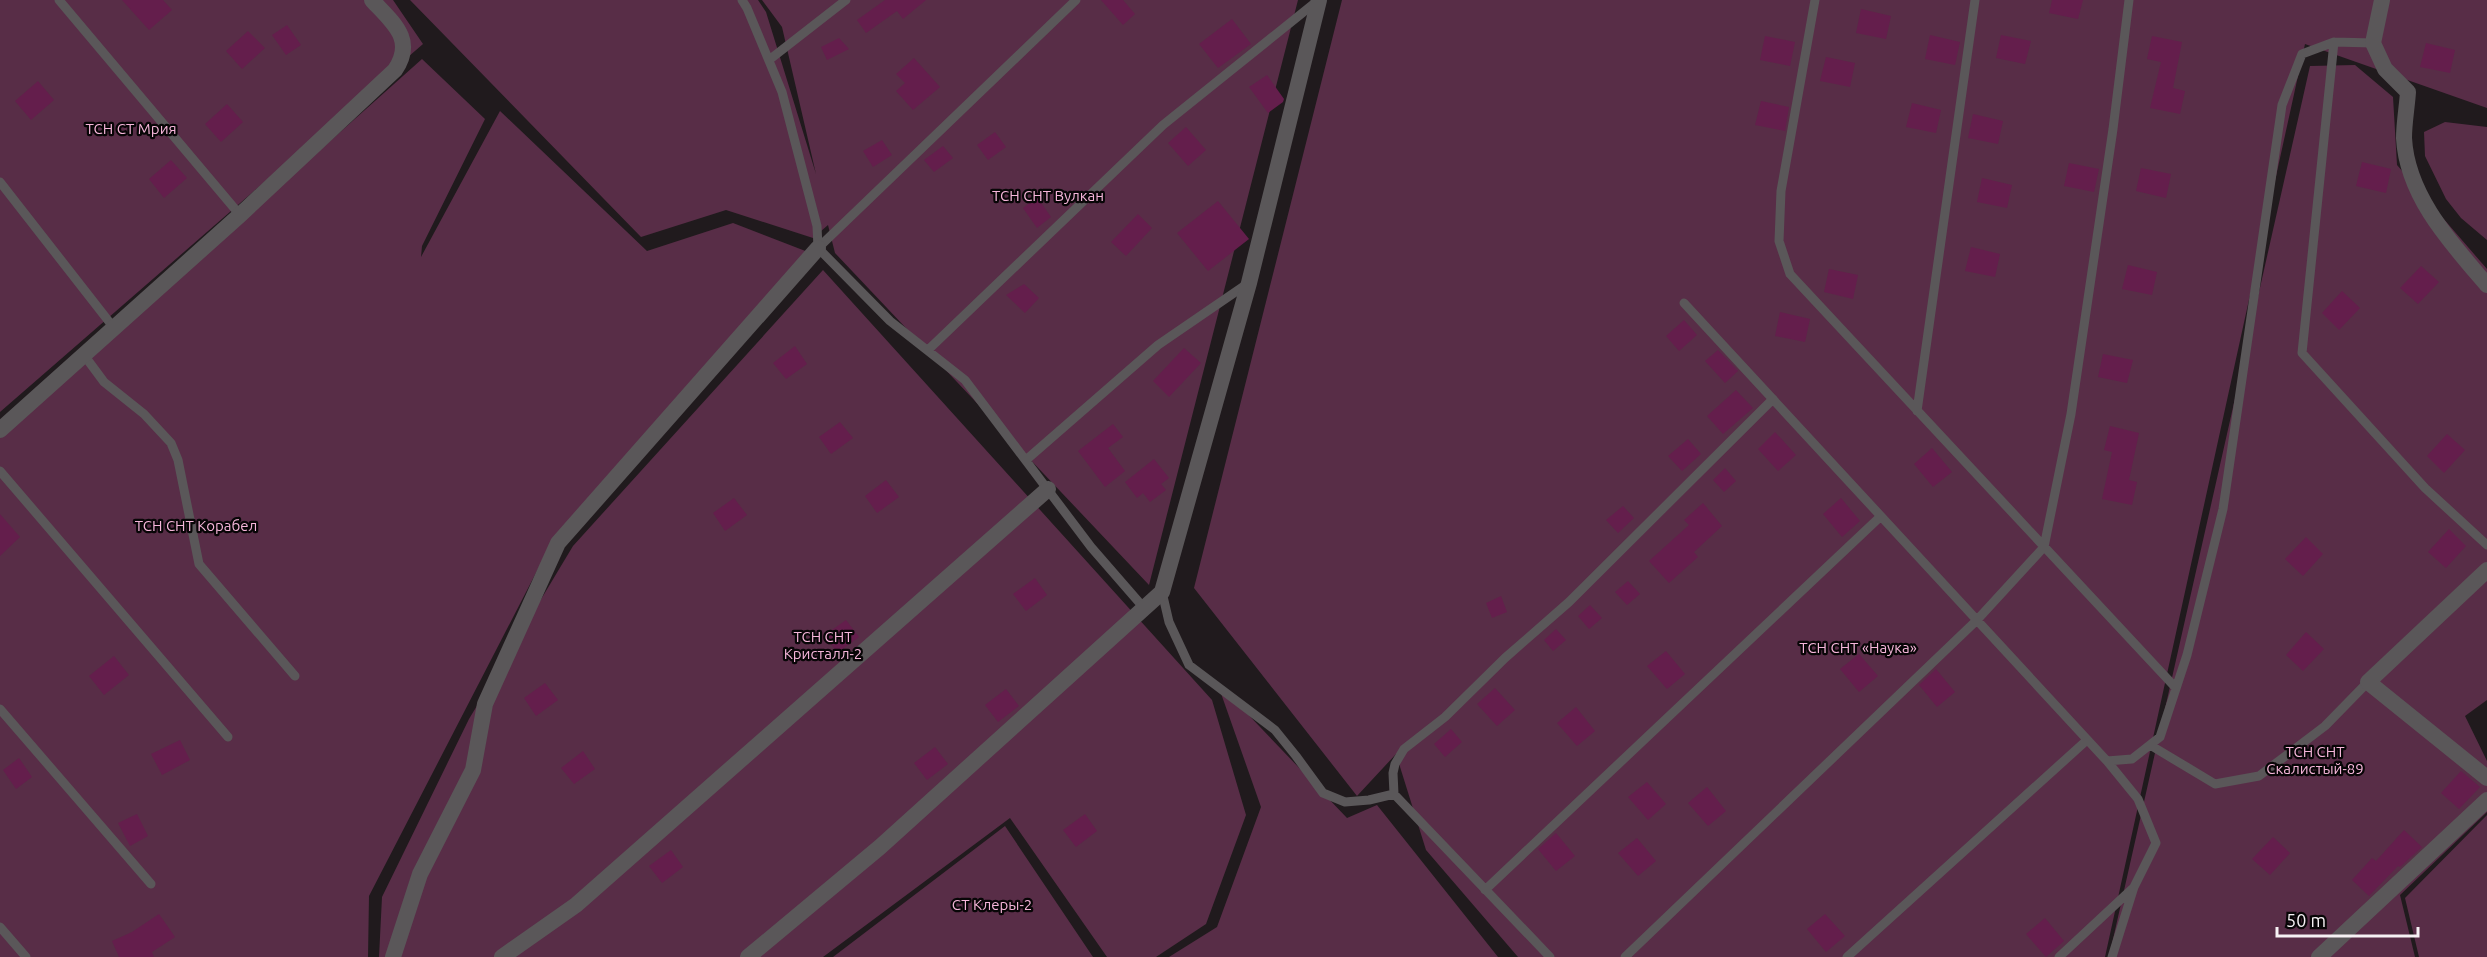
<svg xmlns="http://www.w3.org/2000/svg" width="2487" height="957" font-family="Ubuntu,sans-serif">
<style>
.green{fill:#582d47}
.building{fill:#641e4c}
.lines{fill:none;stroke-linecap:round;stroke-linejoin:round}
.service{stroke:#5a5759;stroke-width:9}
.minor{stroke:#5a5759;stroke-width:16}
.labels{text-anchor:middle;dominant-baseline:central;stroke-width:4.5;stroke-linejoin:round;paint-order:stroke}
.park-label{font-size:15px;fill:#f6b6da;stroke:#080607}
</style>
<rect width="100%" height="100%" fill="#201a1d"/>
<path class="green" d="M 0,0 L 393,0 L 423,44 L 0,412 Z
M 410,0 L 758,0 L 766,12 L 816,174 L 782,27 L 762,0 L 1298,0 L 1149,585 L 835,253 L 828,225 L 813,238 L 726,210 L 641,237 Z
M 1342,0 L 2487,0 L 2487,108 L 2305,44 L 2105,957 L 1518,957 L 1426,850 L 1396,754 L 1357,796 L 1194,588 Z
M 422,59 L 485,119 L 422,246 L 421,257 L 500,111 L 647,251 L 733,223 L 808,252 L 540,565 L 369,896 L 368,957 L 0,957 L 0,436 Z
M 2355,65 L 2393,97 L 2397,165 L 2487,269 L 2487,700 L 2465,716 L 2487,761 L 2487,812 L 2400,895 L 2415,957 L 2109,957 L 2310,66 Z
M 2445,122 L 2487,127 L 2487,240 L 2461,218 L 2446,199 L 2425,156 L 2424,132 Z
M 823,270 L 1212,700 L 1246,815 L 1206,924 L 1156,957 L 1107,957 L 1010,818 L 823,957 L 379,957 L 382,897 L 469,719 L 573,546 Z
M 1217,682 L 1347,818 L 1377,805 L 1498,957 L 1169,957 L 1217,927 L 1261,807 Z
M 2487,815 L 2487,957 L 2419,957 L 2405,898 Z
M 1005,826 L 1093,957 L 833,957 Z"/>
<path class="building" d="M 122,0 L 163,0 L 172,10 L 149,30 Z
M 885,0 L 926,0 L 903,19 L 897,11 L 866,33 L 857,20 Z
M 1101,0 L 1123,0 L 1135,14 L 1123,25 Z
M 2052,0 L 2083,0 L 2078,19 L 2049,13 Z
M 1861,9 L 1891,16 L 1886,39 L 1856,33 Z
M 1232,19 L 1251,44 L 1218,68 L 1199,44 Z
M 287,25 L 301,45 L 286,55 L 272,35 Z
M 248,31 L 265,48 L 242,69 L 226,51 Z
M 1930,35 L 1960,42 L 1955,65 L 1925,59 Z
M 2001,35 L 2031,41 L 2025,64 L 1996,58 Z
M 1765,36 L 1795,42 L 1790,66 L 1760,60 Z
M 2152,36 L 2182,42 L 2173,88 L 2185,91 L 2180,114 L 2150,108 L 2161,62 L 2147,59 Z
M 839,38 L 849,49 L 827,60 L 821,47 Z
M 2426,43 L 2455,50 L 2450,73 L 2420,67 Z
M 1826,57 L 1855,63 L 1850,87 L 1820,81 Z
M 914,58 L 940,87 L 913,110 L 896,91 L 905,83 L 896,74 Z
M 1267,75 L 1284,99 L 1283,102 L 1268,113 L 1249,87 Z
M 38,81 L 54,100 L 31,120 L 15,101 Z
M 1761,101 L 1789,107 L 1785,131 L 1755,125 Z
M 1912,103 L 1941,110 L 1936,133 L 1906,127 Z
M 227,104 L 243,122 L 221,142 L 205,124 Z
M 1973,114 L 2003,121 L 1998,144 L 1968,138 Z
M 1186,127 L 1206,150 L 1188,166 L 1168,143 Z
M 995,132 L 1006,147 L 988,160 L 977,145 Z
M 882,140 L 892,155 L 873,167 L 863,151 Z
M 943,146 L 953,158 L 934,172 L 924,160 Z
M 171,160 L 187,178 L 164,198 L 149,179 Z
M 2362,162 L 2391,169 L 2386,193 L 2356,186 Z
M 2069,163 L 2099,169 L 2094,192 L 2064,186 Z
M 2141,168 L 2171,174 L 2166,198 L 2136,191 Z
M 1982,178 L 2012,185 L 2007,208 L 1977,202 Z
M 1037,197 L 1051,217 L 1037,228 L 1023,208 Z
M 1218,201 L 1249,239 L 1208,271 L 1177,233 Z
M 1138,214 L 1152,228 L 1126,256 L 1111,242 Z
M 1971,247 L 2000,254 L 1995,277 L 1965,271 Z
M 2128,265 L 2157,272 L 2152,295 L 2122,289 Z
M 2421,266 L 2439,282 L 2418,304 L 2400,288 Z
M 1829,269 L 1858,275 L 1853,299 L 1824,292 Z
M 1024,284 L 1039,298 L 1025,313 L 1006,295 Z
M 2342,291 L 2360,308 L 2339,330 L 2322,313 Z
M 1780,312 L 1810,319 L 1805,342 L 1775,336 Z
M 1684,320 L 1697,335 L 1679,351 L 1666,336 Z
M 795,346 L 807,364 L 786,379 L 773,363 Z
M 1184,348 L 1201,363 L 1169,397 L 1153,381 Z
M 1718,350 L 1738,371 L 1725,383 L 1705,361 Z
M 2103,354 L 2133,360 L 2127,383 L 2098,377 Z
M 1736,390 L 1753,408 L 1723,434 L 1707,416 Z
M 840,422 L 853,438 L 831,454 L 819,437 Z
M 1113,424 L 1123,437 L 1108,448 L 1125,471 L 1105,487 L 1078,451 Z
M 2110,426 L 2139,433 L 2129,480 L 2137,482 L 2132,505 L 2102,499 L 2112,452 L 2104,450 Z
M 1775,432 L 1796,455 L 1778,471 L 1758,449 Z
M 2447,434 L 2465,450 L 2444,473 L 2427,456 Z
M 1688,439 L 1701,454 L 1682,471 L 1668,456 Z
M 1932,448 L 1952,472 L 1933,487 L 1914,464 Z
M 1154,459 L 1169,478 L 1161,484 L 1166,490 L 1150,502 L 1143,493 L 1137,498 L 1125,482 Z
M 1725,468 L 1736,481 L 1724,492 L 1713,480 Z
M 886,480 L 899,497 L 877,513 L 865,496 Z
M 734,498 L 747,515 L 725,531 L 713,513 Z
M 1841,498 L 1860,521 L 1842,537 L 1823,514 Z
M 1703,503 L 1722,526 L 1694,552 L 1698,557 L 1669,583 L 1649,561 L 1689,525 L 1684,520 Z
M 1623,506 L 1634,518 L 1618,533 L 1606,520 Z
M 0,514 L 20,537 L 0,556 Z
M 2449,529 L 2466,546 L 2446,568 L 2428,552 Z
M 2306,537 L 2323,554 L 2303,576 L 2285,559 Z
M 1035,578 L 1047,595 L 1026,611 L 1013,594 Z
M 1628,581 L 1640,594 L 1627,605 L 1615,592 Z
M 1501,596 L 1507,612 L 1492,618 L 1486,603 Z
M 1590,605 L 1602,618 L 1589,629 L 1578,616 Z
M 846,620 L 859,637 L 837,653 L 825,635 Z
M 1556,629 L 1566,640 L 1553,651 L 1544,640 Z
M 2306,632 L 2324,649 L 2303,671 L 2286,655 Z
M 1666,651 L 1685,674 L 1667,689 L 1647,666 Z
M 1859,654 L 1878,676 L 1859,692 L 1840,669 Z
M 114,656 L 129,675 L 104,695 L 89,676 Z
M 1936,669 L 1955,692 L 1937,707 L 1919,685 Z
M 545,683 L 558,700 L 536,716 L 524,698 Z
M 1495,688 L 1515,710 L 1497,726 L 1477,704 Z
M 1006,689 L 1019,706 L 998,722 L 985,705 Z
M 1576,707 L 1595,731 L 1577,746 L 1557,723 Z
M 1451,729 L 1462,742 L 1445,757 L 1434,744 Z
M 180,740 L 190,760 L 162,775 L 151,754 Z
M 935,747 L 948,764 L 927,780 L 914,763 Z
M 583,751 L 595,769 L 574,784 L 561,768 Z
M 19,758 L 32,777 L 16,789 L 3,770 Z
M 2461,771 L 2480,787 L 2459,809 L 2441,793 Z
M 1647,782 L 1666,804 L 1648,820 L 1628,797 Z
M 1707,787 L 1726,811 L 1708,826 L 1688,803 Z
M 137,814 L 148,836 L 130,846 L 118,823 Z
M 1085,814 L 1097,831 L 1076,847 L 1063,830 Z
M 2404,830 L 2422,847 L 2400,867 L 2398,866 L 2369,896 L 2352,880 L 2372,858 L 2376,861 Z
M 1556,833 L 1575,856 L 1556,871 L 1538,849 Z
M 2273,837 L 2290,853 L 2270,875 L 2252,859 Z
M 1637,838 L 1656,861 L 1638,876 L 1618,853 Z
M 671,850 L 683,867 L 662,883 L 649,866 Z
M 159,914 L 175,937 L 152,952 L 154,957 L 119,957 L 112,941 L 132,932 Z
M 1825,914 L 1845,936 L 1826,952 L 1807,929 Z
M 2045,918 L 2064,941 L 2046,957 L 2026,934 Z"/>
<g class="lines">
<path class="service" d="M 59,0 L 240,215
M 742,0 L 747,8 L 782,92 L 817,226 L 818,248 L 890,321 L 965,380 L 1091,547 L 1144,608
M 1815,0 L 1781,191 L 1779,241 L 1790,274 L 2175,687
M 2334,42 L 2302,353 L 2425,488 L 2487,545
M 769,60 L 846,0
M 0,182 L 114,328
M 818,248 L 1076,0
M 1684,303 L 2107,761 L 2132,759 L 2160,737 L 2187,655 L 2223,509 L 2282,105 L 2302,54 L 2334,42 L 2373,43
M 928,350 L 1163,125 L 1316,2
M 84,355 L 104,382 L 144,414 L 171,443 L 178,460 L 199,564 L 295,676
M 1917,411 L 1975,0
M 1026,460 L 1158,345 L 1247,284
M 0,471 L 228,737
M 1162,592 L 1169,622 L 1189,665 L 1275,730 L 1296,756 L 1323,793 L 1345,802 L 1369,800 L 1394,794
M 0,709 L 151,884
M 2150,745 L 2215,784 L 2259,776 L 2325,726 L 2368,682
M 2107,761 L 2138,799 L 2156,843 L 2134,887 L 2112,957
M 1485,890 L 1881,516
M 0,927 L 26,957
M 1550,957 L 1394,794 L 1393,773 L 1395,764 L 1404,749 L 1445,717 L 1505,658 L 1569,602 L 1773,399
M 1625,957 L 1977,620 L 2044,547 L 2071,414 L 2113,129 L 2129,0
M 1847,957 L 2087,740
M 2059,957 L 2132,889"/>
<path class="minor" d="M 2382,0 L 2373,43 L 2385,69 L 2408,92 C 2407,107 2404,123 2404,138 C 2407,196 2451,243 2487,285
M 0,430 L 240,215 L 395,70 C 416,39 392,22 372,0
M 2487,570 L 2368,682 L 2487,778
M 393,957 L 420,874 L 473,770 L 485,704 L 558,543 L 818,248
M 502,957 L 576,905 L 1048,489
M 748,957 L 880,847 L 1162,592 L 1249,283 L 1319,0
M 2319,957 L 2487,800"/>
</g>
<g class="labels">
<g class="park-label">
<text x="131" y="128">ТСН СТ Мрия</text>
<text x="1048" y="195">ТСН СНТ Вулкан</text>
<text x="196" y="525">ТСН СНТ Корабел</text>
<text x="823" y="636">ТСН СНТ<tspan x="823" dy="17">Кристалл-2</tspan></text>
<text x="1858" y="647">ТСН СНТ «Наука»</text>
<text x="2315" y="751">ТСН СНТ<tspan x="2315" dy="17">Скалистый-89</tspan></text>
<text x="992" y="904">СТ Клеры-2</text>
</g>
</g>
<path d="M2277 927v9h141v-9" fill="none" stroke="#f6f1f4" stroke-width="3"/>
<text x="2286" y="927" font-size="18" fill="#f6f1f4" stroke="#080607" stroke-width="4.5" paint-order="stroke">50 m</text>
</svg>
